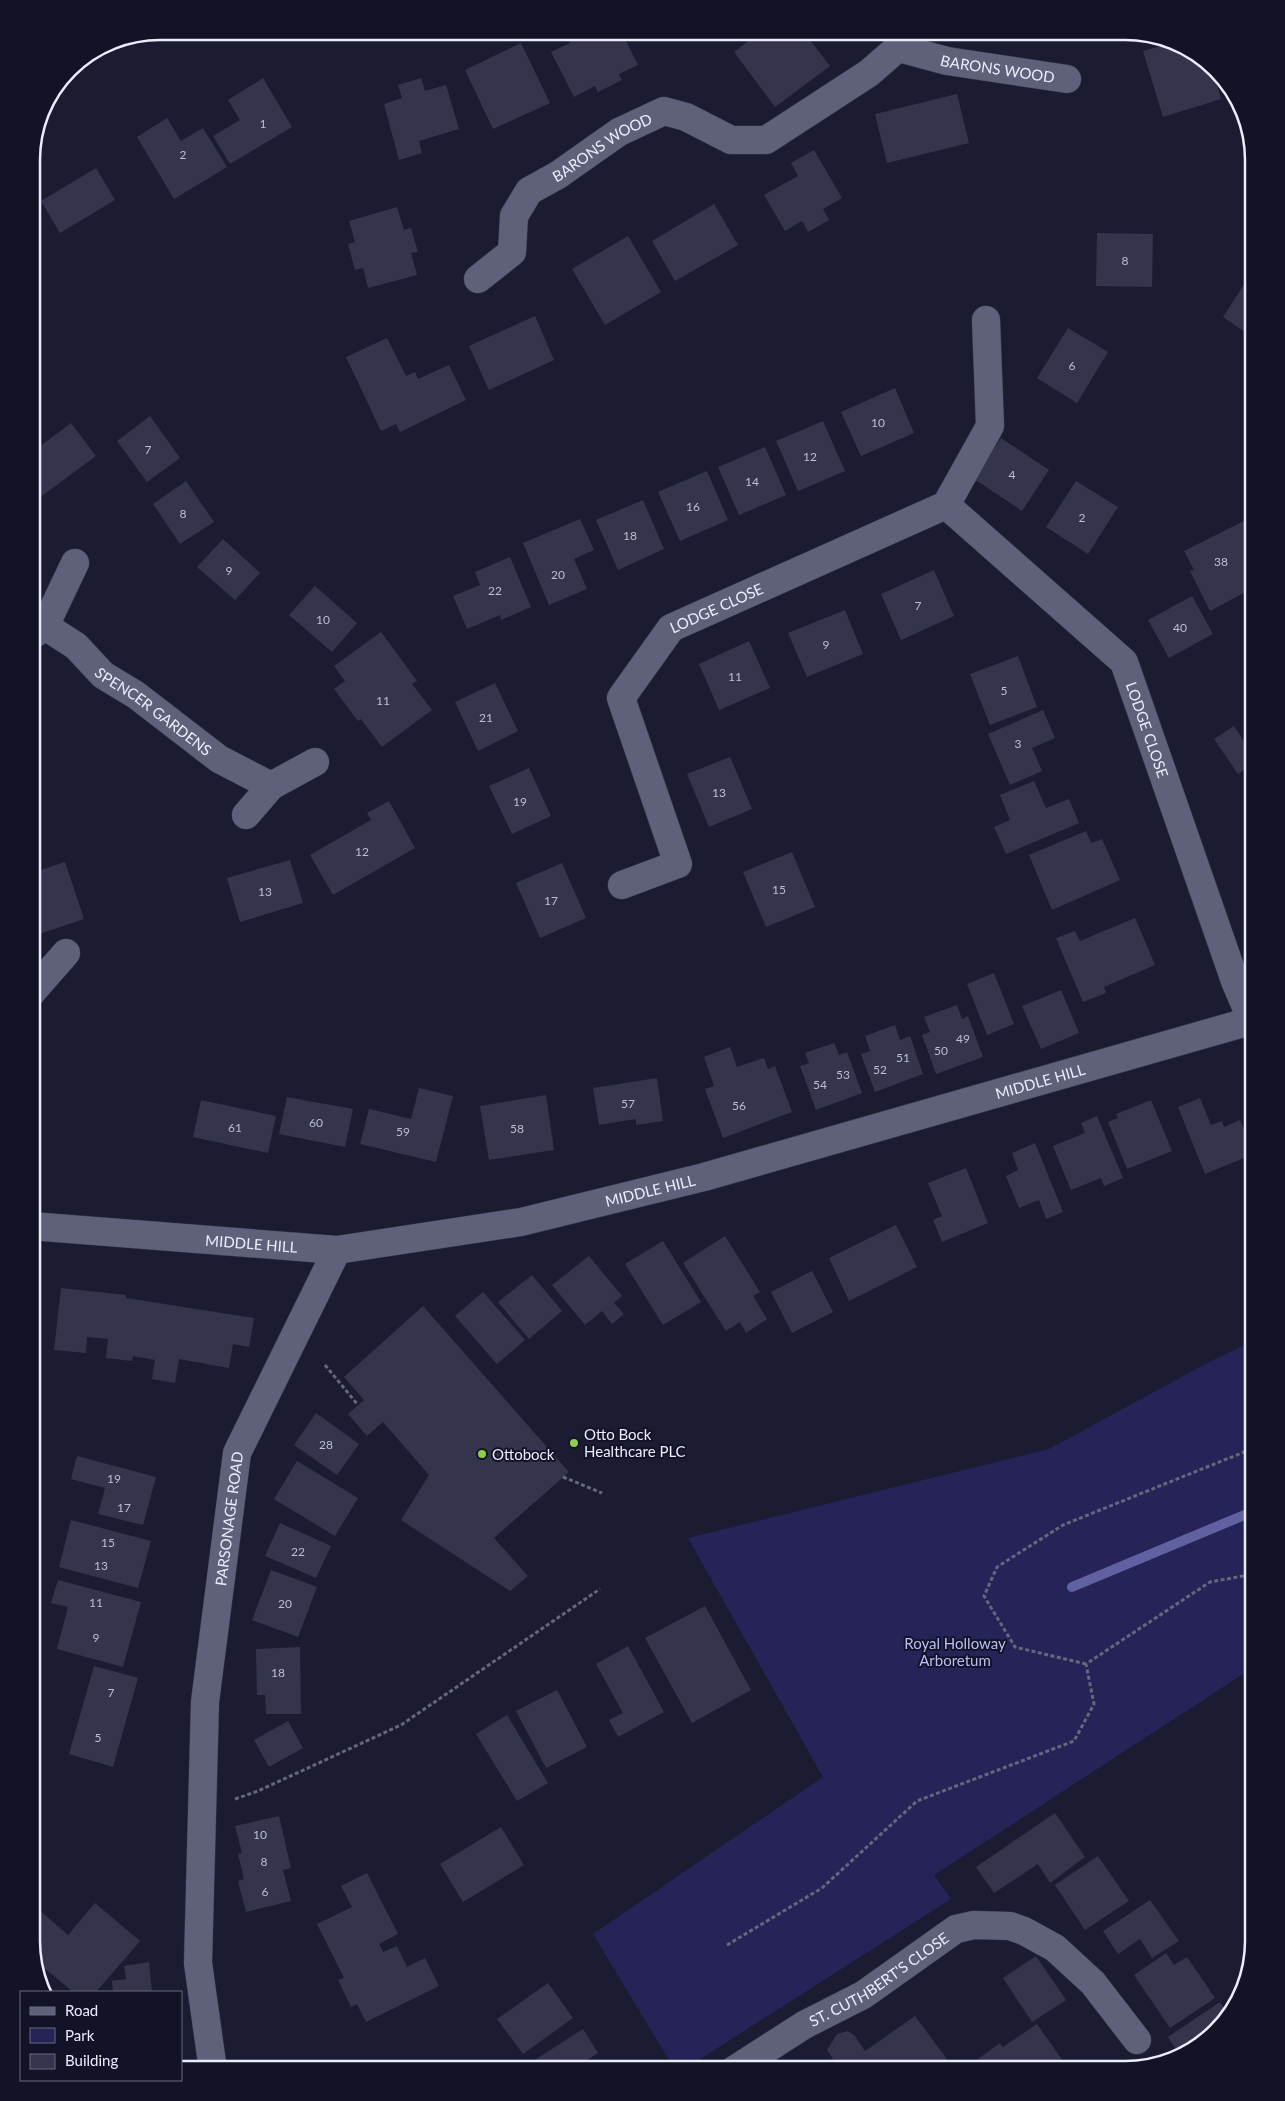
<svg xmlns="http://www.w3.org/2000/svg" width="1285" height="2101" font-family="Lato,sans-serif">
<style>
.green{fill:#262359}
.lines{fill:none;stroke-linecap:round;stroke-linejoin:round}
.stream{stroke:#6061a0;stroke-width:10}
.building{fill:#34354d}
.minor-casing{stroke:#39394b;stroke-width:29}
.path{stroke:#66677b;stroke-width:3;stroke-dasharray:4 2.5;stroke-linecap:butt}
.minor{stroke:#5f617b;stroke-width:28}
.poi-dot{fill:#8dce44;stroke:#121327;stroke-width:2}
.labels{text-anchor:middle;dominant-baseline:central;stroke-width:4;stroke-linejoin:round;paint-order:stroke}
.number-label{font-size:12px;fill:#bebfd0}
.street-label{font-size:15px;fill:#ecedfc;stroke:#121327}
.poi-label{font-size:15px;fill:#ecedfc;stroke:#121327;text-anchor:start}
.park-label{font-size:15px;fill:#babef4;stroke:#121327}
.rim{fill:none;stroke:#ecedfc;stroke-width:2.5}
</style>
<rect width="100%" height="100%" fill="#1b1c32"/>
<path class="green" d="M 1254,1341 L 1254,1667 L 934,1875 L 951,1899 L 683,2070 L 675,2070 L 593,1934 L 823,1777 L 688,1538 L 1049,1449 L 1211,1361 Z"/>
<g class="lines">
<path class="stream" d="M 1072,1587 L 1254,1511"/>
</g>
<path class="building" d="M 577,31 L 621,31 L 638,65 L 619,74 L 622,80 L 598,92 L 595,86 L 574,97 L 551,52 L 570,43 L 567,36 Z
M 761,31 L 803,31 L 830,66 L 775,107 L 734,52 Z
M 521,43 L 550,103 L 493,129 L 465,70 Z
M 1169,44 L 1196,53 L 1214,73 L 1221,99 L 1163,117 L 1143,51 Z
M 263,78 L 292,127 L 230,164 L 213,136 L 240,120 L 228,100 Z
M 421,78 L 425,91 L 446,85 L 459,129 L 419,141 L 422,153 L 399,160 L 384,104 L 402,98 L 398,85 Z
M 957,94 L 969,143 L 887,163 L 875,114 Z
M 167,118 L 181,141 L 203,128 L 227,167 L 174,199 L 137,137 Z
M 814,150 L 842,198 L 823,209 L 829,220 L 808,232 L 802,221 L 785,231 L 764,195 L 798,176 L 791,163 Z
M 96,168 L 115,200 L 60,233 L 41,201 Z
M 714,204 L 738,245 L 675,281 L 652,241 Z
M 397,207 L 404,230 L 411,228 L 418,252 L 411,253 L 417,275 L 368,288 L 363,268 L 355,270 L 348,244 L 355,242 L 349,221 Z
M 1097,233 L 1153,234 L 1152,287 L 1096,286 Z
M 628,236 L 661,292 L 605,325 L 572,269 Z
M 1254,259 L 1254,338 L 1223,317 L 1252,272 L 1247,268 Z
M 535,316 L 554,360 L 489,390 L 469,346 Z
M 1068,328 L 1108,352 L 1077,403 L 1037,378 Z
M 387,338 L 406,376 L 415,372 L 418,379 L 449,365 L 466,400 L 400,432 L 396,424 L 381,431 L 346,357 Z
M 895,388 L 914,433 L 861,456 L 841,412 Z
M 150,416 L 180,458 L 147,482 L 117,441 Z
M 823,421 L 845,471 L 798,491 L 776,441 Z
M 71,423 L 96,456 L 31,504 L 31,453 Z
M 1001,438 L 1049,470 L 1022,511 L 974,479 Z
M 765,447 L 786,495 L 739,515 L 718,467 Z
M 707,471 L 728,520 L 680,541 L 658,492 Z
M 186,481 L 214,522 L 180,544 L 153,504 Z
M 1076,481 L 1118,507 L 1088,554 L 1046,527 Z
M 643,500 L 664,549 L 618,570 L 596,520 Z
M 580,519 L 594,550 L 574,559 L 587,589 L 549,605 L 523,543 Z
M 1244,521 L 1254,541 L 1254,580 L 1248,583 L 1251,589 L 1210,611 L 1190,571 L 1194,570 L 1184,551 Z
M 223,539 L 260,573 L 235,600 L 197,567 Z
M 510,557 L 531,607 L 501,620 L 500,615 L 467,629 L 453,596 L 480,585 L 475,572 Z
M 934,570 L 954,616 L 901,640 L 881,594 Z
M 315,586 L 357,623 L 332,652 L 289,615 Z
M 1192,596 L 1213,634 L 1169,658 L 1148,620 Z
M 845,610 L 863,654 L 807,677 L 788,633 Z
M 381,632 L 417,681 L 412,684 L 432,710 L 382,747 L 361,719 L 358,721 L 334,689 L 345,681 L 334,666 Z
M 749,641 L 770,688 L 719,710 L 699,664 Z
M 1018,656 L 1037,707 L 990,725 L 970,674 Z
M 495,683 L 518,731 L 478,751 L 455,702 Z
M 1043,710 L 1055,738 L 1032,748 L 1042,771 L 1010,785 L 988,734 Z
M 1234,726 L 1245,743 L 1254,737 L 1254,763 L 1238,774 L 1214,739 Z
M 730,757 L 752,809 L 709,827 L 687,774 Z
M 529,768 L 551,816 L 512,834 L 489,786 Z
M 1034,781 L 1046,808 L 1069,799 L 1079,823 L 1006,854 L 994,827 L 1010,820 L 1000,795 Z
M 389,801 L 415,848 L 333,895 L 310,855 L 371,820 L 367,813 Z
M 1086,831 L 1091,843 L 1102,839 L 1120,880 L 1052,910 L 1029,855 Z
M 792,852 L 815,907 L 766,927 L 743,872 Z
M 290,860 L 303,903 L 240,922 L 227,878 Z
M 65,862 L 84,919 L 31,937 L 31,873 Z
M 562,863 L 586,918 L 540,938 L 516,883 Z
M 1135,918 L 1155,965 L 1104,987 L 1106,993 L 1083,1002 L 1056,938 L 1075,931 L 1080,941 Z
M 994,973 L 1014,1024 L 987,1035 L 967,984 Z
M 1061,990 L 1079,1033 L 1041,1049 L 1022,1006 Z
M 957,1005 L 962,1019 L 968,1016 L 983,1057 L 936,1074 L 922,1035 L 930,1032 L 924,1017 Z
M 895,1025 L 900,1040 L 910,1036 L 923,1074 L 875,1092 L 861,1054 L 870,1051 L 865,1036 Z
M 834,1043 L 839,1055 L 847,1052 L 862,1093 L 816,1110 L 800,1066 L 809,1063 L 805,1053 Z
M 730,1047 L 737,1067 L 764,1058 L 768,1069 L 775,1066 L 792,1112 L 723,1138 L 705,1089 L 714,1086 L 704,1057 Z
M 657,1078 L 663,1121 L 636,1125 L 636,1119 L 599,1125 L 593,1088 Z
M 419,1088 L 453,1096 L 436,1162 L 360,1144 L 369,1109 L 411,1119 Z
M 546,1095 L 554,1150 L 489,1160 L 480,1106 Z
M 287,1097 L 353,1109 L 345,1147 L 279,1134 Z
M 1200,1098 L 1211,1125 L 1222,1121 L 1224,1127 L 1240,1120 L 1254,1154 L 1205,1174 L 1178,1107 Z
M 201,1100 L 276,1116 L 268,1153 L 193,1137 Z
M 1151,1100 L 1172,1151 L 1127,1169 L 1108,1122 L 1118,1118 L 1116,1114 Z
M 1097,1116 L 1123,1178 L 1104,1186 L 1101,1178 L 1071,1190 L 1053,1146 L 1085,1133 L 1081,1123 Z
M 1035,1143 L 1063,1212 L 1046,1219 L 1039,1200 L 1019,1208 L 1006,1176 L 1018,1170 L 1012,1153 Z
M 966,1168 L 988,1223 L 942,1242 L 933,1220 L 942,1216 L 928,1183 Z
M 896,1225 L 917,1267 L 849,1301 L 829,1258 Z
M 725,1236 L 760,1292 L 753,1296 L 767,1319 L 746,1333 L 740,1322 L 726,1331 L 683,1263 Z
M 663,1241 L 701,1302 L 663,1325 L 625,1264 Z
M 589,1256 L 622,1296 L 614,1303 L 624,1314 L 612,1324 L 602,1311 L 585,1325 L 552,1285 Z
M 812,1271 L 833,1312 L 792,1333 L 771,1292 Z
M 532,1275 L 562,1311 L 529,1339 L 498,1302 Z
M 61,1288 L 126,1295 L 126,1298 L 254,1318 L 249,1347 L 233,1344 L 229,1368 L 179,1359 L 175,1383 L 152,1379 L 155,1360 L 133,1356 L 132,1361 L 106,1358 L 108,1339 L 87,1337 L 86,1353 L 54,1350 Z
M 483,1292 L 525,1340 L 497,1364 L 455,1316 Z
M 423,1306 L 569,1472 L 494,1538 L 528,1576 L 510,1591 L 401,1520 L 429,1475 L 383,1422 L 367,1436 L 348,1414 L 364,1400 L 344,1377 Z
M 316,1413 L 359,1444 L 337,1475 L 294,1445 Z
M 77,1456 L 156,1477 L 143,1525 L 98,1514 L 105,1488 L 71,1479 Z
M 297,1461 L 358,1498 L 335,1536 L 274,1499 Z
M 71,1520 L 151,1541 L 138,1588 L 59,1567 Z
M 280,1523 L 331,1546 L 316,1578 L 265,1556 Z
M 271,1570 L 317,1587 L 298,1637 L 252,1620 Z
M 58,1580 L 141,1602 L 123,1667 L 57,1649 L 68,1607 L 51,1603 Z
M 705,1606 L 751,1690 L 692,1723 L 645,1638 Z
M 628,1646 L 664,1712 L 618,1737 L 609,1720 L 623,1713 L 596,1664 Z
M 300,1647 L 301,1714 L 266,1714 L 265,1695 L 257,1695 L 256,1649 Z
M 94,1666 L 138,1678 L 113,1767 L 69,1754 Z
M 557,1690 L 587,1747 L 546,1768 L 516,1711 Z
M 507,1715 L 548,1783 L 517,1801 L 476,1734 Z
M 288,1721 L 303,1748 L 269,1767 L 254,1740 Z
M 1055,1813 L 1085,1857 L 1050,1883 L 1038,1864 L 994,1893 L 976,1867 Z
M 279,1816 L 291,1868 L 283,1870 L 291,1901 L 246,1912 L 238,1881 L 244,1879 L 238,1854 L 242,1853 L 235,1826 Z
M 501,1827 L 524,1865 L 463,1902 L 440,1864 Z
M 1098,1856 L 1129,1901 L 1085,1930 L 1055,1885 Z
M 367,1873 L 398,1934 L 379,1944 L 383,1952 L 397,1946 L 407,1967 L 425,1958 L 439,1986 L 366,2022 L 357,2004 L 351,2007 L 338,1980 L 344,1978 L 317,1924 L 352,1907 L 341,1886 Z
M 1150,1900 L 1179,1941 L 1152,1958 L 1140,1939 L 1118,1954 L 1103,1931 Z
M 31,1903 L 68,1935 L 95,1903 L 140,1941 L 96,1992 L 73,1992 L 36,1961 L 31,1940 Z
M 1166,1953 L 1174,1965 L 1187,1957 L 1215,1998 L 1170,2028 L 1134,1975 Z
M 1036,1956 L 1066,2000 L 1032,2022 L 1003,1978 Z
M 149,1962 L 152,1992 L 113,1992 L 112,1981 L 126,1979 L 124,1966 Z
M 548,1983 L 573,2018 L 523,2054 L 497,2019 Z
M 1220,2002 L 1228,2014 L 1181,2057 L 1168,2037 Z
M 915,2016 L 955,2070 L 817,2070 L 833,2059 L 827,2050 L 837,2034 L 848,2031 L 855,2036 L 865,2051 Z
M 1037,2024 L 1063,2061 L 1050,2070 L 963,2070 L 1000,2043 L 1003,2047 Z
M 583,2029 L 598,2053 L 584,2062 L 589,2070 L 530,2070 L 527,2065 Z
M 405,2059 L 413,2070 L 391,2070 Z"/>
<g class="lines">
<defs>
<g id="minor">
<path id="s1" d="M 899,48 L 947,61 L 1067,79"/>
<path id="s2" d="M 478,279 L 512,252 L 514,216 L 529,191 L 558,175 L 619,132 L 664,111 L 686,117 L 731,140 L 766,140 L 869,73 L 917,31"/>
<path id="s3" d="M 946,505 L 1124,662 L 1235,981 L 1252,1021"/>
<path d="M 45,626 L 75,563"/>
<path id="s4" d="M 31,636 L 45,626 L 76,646 L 103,675 L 136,695 L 219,759 L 271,786 L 315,762"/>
<path d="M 246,815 L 271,786"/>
<path id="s5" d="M 622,885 L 678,864 L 621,698 L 671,628 L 946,505 L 990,426 L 986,320"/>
<path d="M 31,993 L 66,953"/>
<path id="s6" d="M 31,1226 L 337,1250 L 521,1222 L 704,1177 L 1254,1020"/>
<path id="s7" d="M 213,2070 L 198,1963 L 205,1702 L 237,1453 L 337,1250"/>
<path id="s8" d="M 734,2070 L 804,2025 L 863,1995 L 956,1929 L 974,1925 L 1010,1926 L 1024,1931 L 1055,1948 L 1093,1983 L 1137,2040"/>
</g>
</defs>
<use href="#minor" class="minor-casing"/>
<path class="path" d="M 325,1365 L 358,1405
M 563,1477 L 602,1493
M 1086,1664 L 1015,1647 L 984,1596 L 997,1567 L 1063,1525 L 1254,1448
M 235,1799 L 258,1791 L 401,1725 L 600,1589
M 727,1945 L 822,1888 L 917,1801 L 1074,1741 L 1094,1704 L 1086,1664 L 1210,1582 L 1254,1574"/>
<use href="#minor" class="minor"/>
</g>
<g class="poi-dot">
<circle cx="574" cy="1443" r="5"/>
<circle cx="482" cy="1454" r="5"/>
</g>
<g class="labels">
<g class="number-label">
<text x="263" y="123">1</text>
<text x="183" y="154">2</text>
<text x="1125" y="260">8</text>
<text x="1072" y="365">6</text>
<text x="878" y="422">10</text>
<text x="148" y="449">7</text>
<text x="810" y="456">12</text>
<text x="1012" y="474">4</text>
<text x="752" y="481">14</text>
<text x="693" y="506">16</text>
<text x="183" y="513">8</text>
<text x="1082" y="517">2</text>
<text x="630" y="535">18</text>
<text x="1221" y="561">38</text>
<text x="229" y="570">9</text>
<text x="558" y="574">20</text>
<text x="495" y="590">22</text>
<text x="918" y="605">7</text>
<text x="323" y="619">10</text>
<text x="1180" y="627">40</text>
<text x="826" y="644">9</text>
<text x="735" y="676">11</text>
<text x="1004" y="690">5</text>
<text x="383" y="700">11</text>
<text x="486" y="717">21</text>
<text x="1018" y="743">3</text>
<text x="719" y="792">13</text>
<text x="520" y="801">19</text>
<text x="362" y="851">12</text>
<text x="779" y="889">15</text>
<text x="265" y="891">13</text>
<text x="551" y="900">17</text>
<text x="963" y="1038">49</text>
<text x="941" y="1050">50</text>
<text x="903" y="1057">51</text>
<text x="880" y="1069">52</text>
<text x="843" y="1074">53</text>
<text x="820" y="1084">54</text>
<text x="628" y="1103">57</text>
<text x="739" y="1105">56</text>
<text x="316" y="1122">60</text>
<text x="235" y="1127">61</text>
<text x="517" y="1128">58</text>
<text x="403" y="1131">59</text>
<text x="326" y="1444">28</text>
<text x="114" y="1478">19</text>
<text x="124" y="1507">17</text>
<text x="108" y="1542">15</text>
<text x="298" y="1551">22</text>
<text x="101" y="1565">13</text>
<text x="96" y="1602">11</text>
<text x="285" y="1603">20</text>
<text x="96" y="1637">9</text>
<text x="278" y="1672">18</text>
<text x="111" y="1692">7</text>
<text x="98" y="1737">5</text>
<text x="260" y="1834">10</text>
<text x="264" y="1861">8</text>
<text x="265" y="1891">6</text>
</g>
<g class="street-label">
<text stroke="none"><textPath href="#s1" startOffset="101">BARONS WOOD</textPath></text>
<text stroke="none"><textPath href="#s2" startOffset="194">BARONS WOOD</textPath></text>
<text stroke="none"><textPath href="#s5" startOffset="371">LODGE CLOSE</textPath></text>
<text stroke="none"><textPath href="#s4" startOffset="156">SPENCER GARDENS</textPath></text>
<text stroke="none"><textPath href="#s3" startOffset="309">LODGE CLOSE</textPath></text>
<text stroke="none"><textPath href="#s6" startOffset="1031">MIDDLE HILL</textPath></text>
<text stroke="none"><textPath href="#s6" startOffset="626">MIDDLE HILL</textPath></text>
<text stroke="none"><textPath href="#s6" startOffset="221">MIDDLE HILL</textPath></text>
<text stroke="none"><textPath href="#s7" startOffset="554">PARSONAGE ROAD</textPath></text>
<text stroke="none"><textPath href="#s8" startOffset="171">ST. CUTHBERT'S CLOSE</textPath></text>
</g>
<g class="poi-label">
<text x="584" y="1434">Otto Bock<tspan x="584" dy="17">Healthcare PLC</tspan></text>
<text x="492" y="1454">Ottobock</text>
</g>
<g class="park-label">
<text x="955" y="1643">Royal Holloway<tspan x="955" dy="17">Arboretum</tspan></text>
</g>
</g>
<path d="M0 0H1285V2101H0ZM160 40H1125A120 120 0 0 1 1245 160V1941A120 120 0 0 1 1125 2061H160A120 120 0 0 1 40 1941V160A120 120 0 0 1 160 40Z" fill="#121327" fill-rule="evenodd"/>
<path class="rim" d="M160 40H1125A120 120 0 0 1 1245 160V1941A120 120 0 0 1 1125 2061H160A120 120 0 0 1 40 1941V160A120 120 0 0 1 160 40Z"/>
<rect x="20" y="1991" width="162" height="90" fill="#121327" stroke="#696a7c"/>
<rect x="30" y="2007" width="25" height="8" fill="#5f617b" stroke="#696a7c"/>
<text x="65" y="2016" font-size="15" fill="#ecedfc">Road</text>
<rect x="30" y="2028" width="25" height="15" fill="#262359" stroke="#696a7c"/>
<text x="65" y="2041" font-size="15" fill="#ecedfc">Park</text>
<rect x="30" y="2054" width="25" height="15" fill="#34354d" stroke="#696a7c"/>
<text x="65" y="2066" font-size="15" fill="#ecedfc">Building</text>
</svg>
